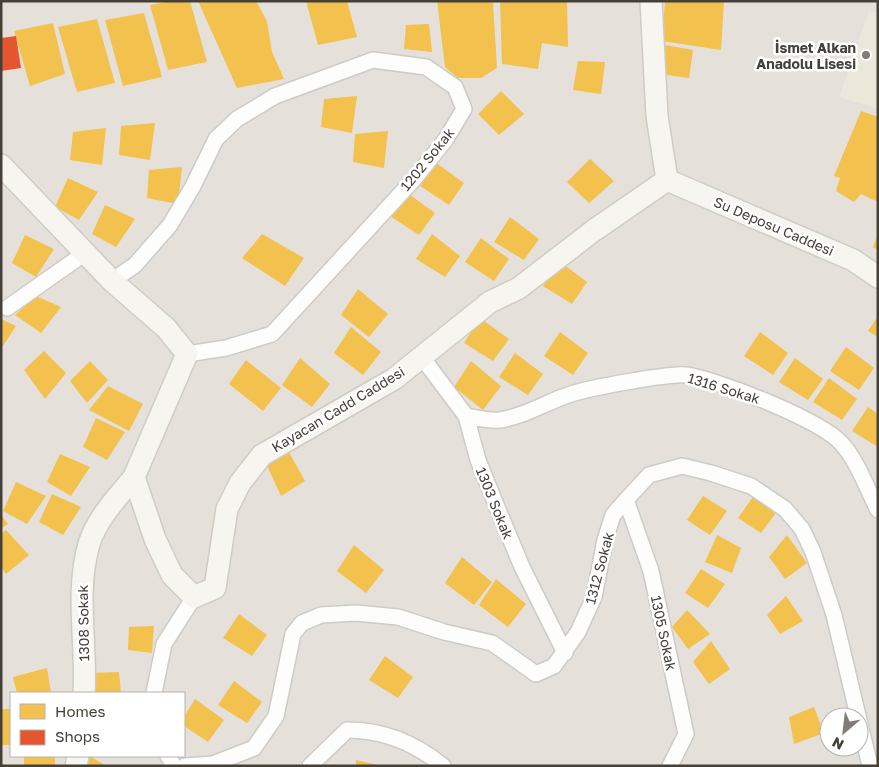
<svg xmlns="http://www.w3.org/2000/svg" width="879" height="767" font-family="'Golos Text',sans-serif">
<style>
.residential{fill:#e5e1da;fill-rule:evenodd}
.education{fill:#ebe7db}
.homes{fill:#f2c14e}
.shops{fill:#e4572e}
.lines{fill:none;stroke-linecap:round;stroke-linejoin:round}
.street-casing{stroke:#cdcbc7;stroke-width:18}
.secondary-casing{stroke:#cfccc3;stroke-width:24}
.street{stroke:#fdfdfc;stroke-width:15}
.secondary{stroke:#f6f5f0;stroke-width:21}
.poi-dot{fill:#827e77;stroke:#fff;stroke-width:2}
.labels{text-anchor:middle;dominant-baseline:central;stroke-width:5;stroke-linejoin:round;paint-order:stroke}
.poi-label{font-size:14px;font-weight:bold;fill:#464138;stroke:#fff;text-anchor:end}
.street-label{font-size:14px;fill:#464138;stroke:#fff}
</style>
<rect width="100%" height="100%" fill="#f1efeb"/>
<path class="residential" d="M 1,1 L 878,1 L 878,766 L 1,766 ZM 11,693 L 184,693 L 184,756 L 11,756 ZM 829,717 L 859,717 L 859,747 L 829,747 Z"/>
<path class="education" d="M 869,11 L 878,13 L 878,109 L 839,97 Z"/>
<path class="homes" d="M 170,1 L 190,1 L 207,62 L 168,70 L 150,5 Z
M 198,1 L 256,1 L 267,21 L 272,52 L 284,79 L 237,88 Z
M 306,1 L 347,1 L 357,37 L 318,45 Z
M 437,1 L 493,1 L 497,68 L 481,78 L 458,78 L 445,67 Z
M 500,1 L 567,1 L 568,47 L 542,43 L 538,69 L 502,64 Z
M 665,1 L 724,1 L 721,50 L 662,41 Z
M 144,13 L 162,77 L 123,86 L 105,20 Z
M 97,19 L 115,83 L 77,92 L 58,27 Z
M 53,23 L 65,74 L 30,86 L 14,31 Z
M 429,24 L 432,52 L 404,49 L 406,25 Z
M 665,45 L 693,50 L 689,78 L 660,74 Z
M 578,61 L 605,62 L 601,94 L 573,90 Z
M 501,91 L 524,114 L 499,135 L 478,114 Z
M 357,96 L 352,133 L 321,127 L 324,99 Z
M 861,111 L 878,117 L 878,202 L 861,194 L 854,202 L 836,191 L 840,178 L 834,176 Z
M 155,123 L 150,160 L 119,155 L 121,126 Z
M 106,128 L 102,165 L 70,160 L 73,132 Z
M 388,131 L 384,168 L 353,162 L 355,134 Z
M 590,159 L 614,181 L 589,203 L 567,182 Z
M 435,162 L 464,183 L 449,205 L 420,186 Z
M 182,167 L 178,204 L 147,198 L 149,170 Z
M 68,178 L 98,192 L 79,220 L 55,207 Z
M 406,192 L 435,213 L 419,235 L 390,216 Z
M 105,205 L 135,219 L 116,247 L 92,234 Z
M 510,217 L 539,239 L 524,260 L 494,242 Z
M 262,234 L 304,258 L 285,286 L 242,258 Z
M 432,234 L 460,256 L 445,277 L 416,259 Z
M 25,235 L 54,249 L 36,277 L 12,263 Z
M 878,235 L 878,250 L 873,247 Z
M 481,238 L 509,259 L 494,281 L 465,262 Z
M 559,261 L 587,282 L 572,304 L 543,286 Z
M 358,289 L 388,314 L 369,337 L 341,315 Z
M 36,296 L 61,307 L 41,333 L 15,315 Z
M 878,316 L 878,337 L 868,331 Z
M 480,318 L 509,339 L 493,361 L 464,343 Z
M 1,319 L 16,326 L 1,349 Z
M 351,327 L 381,352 L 363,375 L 334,353 Z
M 560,332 L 588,353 L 573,375 L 544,356 Z
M 760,332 L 788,353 L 773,375 L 744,356 Z
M 846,347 L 874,368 L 859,390 L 830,371 Z
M 44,351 L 66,373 L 45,399 L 24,370 Z
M 515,353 L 543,374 L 528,395 L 499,377 Z
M 300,358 L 330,384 L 312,407 L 282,385 Z
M 795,358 L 823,379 L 808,400 L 779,382 Z
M 246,360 L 281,388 L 263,411 L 229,384 Z
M 90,361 L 108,380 L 87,403 L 70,381 Z
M 471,361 L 501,386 L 483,410 L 454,387 Z
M 829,378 L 857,399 L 842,420 L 813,402 Z
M 108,386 L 143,404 L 129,431 L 89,410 Z
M 868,407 L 878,414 L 878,447 L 852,431 Z
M 96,418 L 125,432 L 107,460 L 83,447 Z
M 286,447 L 305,481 L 281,496 L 264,459 Z
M 60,454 L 90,467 L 71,496 L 47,482 Z
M 16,482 L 46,496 L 27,524 L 3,511 Z
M 52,494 L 81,507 L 63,535 L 39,522 Z
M 755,494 L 778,510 L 761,533 L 738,518 Z
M 703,496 L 727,511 L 710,535 L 687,520 Z
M 1,515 L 8,524 L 1,529 Z
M 6,530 L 29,555 L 6,574 L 1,567 L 1,534 Z
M 717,535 L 741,548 L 732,573 L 705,562 Z
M 787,535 L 807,563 L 785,579 L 769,557 Z
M 354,545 L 384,570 L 366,593 L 337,571 Z
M 462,557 L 492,582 L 474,605 L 445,583 Z
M 701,569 L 725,584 L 708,608 L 685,593 Z
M 496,579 L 526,604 L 508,627 L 479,605 Z
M 786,596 L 803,621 L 780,634 L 767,615 Z
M 687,610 L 710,634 L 688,649 L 672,627 Z
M 239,614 L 267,635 L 252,656 L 223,638 Z
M 154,626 L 152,653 L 128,650 L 129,627 Z
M 711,641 L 730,669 L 709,684 L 693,662 Z
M 385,656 L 413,677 L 398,698 L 369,680 Z
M 47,668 L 51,693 L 17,693 L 13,677 Z
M 119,672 L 121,693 L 91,693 L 92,673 Z
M 234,681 L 262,702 L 247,723 L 218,705 Z
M 195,699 L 224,720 L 208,742 L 184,726 L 184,717 Z
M 814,707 L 824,733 L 794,744 L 789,717 Z
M 1,709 L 11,709 L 11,745 L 1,745 Z
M 24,756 L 55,756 L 55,766 L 24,766 Z
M 90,756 L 106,766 L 87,766 Z
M 356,760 L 377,765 L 377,766 L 356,766 Z"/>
<path class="shops" d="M 16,36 L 21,68 L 1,71 L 1,38 Z"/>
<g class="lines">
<defs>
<path id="street" d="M 112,281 L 135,265 L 170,225 L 193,186 L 216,139 L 237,119 L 275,96 L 373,60 L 426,67 L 455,87 L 464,109 L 446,139 L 415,178 L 272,334 L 226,348 L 187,354
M 7,308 L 85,253
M 421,356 L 466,416 L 478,460 L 497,507 L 522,567 L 565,653
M 466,416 C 476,418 489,421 500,420 C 526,416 546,402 571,394 C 589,388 670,373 686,375 C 719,380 821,420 842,444 C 858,462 867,489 878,510
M 626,500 L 651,571 L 686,734 L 670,766
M 154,693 L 164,644 L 194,597
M 168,756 L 174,766
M 213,764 L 254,748 L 276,716 L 293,634 L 302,623 L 321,615 L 356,613 L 398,617 L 444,632 L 492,643 L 536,674 L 554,666 L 578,632 L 594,597 L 605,540 L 613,515 L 626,500 L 649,475 L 682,466 L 711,473 L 751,486 L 785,509 L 802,529 L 813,552 L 834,615 L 870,766
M 185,766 L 213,764 L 219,766
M 310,766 L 347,730 C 383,730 415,743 443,766"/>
<path id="secondary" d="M 1,165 L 112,281 L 166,328 L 187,354 L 134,477 L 155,539 L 172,575 L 194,597 L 215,588 L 227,509 L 240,483 L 262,455 L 394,379 L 490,302 L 519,288 L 593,231 L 667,180 L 657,116 L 651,1
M 667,180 L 853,260 L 878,277
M 84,693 C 87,644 75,592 89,544 C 97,518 118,497 134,477
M 76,766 L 78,756"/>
</defs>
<use href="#street" class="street-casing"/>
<use href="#secondary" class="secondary-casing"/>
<use href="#street" class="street"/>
<use href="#secondary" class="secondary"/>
</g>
<circle class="poi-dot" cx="866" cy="55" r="5"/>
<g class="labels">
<g class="poi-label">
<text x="856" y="47">İsmet Alkan<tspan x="856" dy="16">Anadolu Lisesi</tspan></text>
</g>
<g class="street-label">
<text transform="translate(427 159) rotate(-51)">1202 Sokak</text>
<text transform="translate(774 226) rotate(23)">Su Deposu Caddesi</text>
<text transform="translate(724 388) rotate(17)">1316 Sokak</text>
<text transform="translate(338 409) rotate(-31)">Kayacan Cadd Caddesi</text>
<text transform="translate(495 503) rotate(68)">1303 Sokak</text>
<text transform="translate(599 568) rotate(-75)">1312 Sokak</text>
<text transform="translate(83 623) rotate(-91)">1308 Sokak</text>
<text transform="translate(664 633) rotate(78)">1305 Sokak</text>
</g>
</g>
<rect width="879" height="767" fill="none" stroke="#464138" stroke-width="5"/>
<rect x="10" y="692" width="175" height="65" fill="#ffffff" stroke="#b5b3af"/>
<rect x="20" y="704" width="25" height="15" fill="#f2c14e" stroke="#b5b3af"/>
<text x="55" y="717" font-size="15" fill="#464138">Homes</text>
<rect x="20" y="730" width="25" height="15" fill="#e4572e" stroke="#b5b3af"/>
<text x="55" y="742" font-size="15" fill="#464138">Shops</text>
<g transform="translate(844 732) rotate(208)"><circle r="24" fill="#ffffff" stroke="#b5b3af"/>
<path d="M0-4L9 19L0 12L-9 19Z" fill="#827e77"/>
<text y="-8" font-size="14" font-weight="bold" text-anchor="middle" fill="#464138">N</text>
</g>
</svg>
